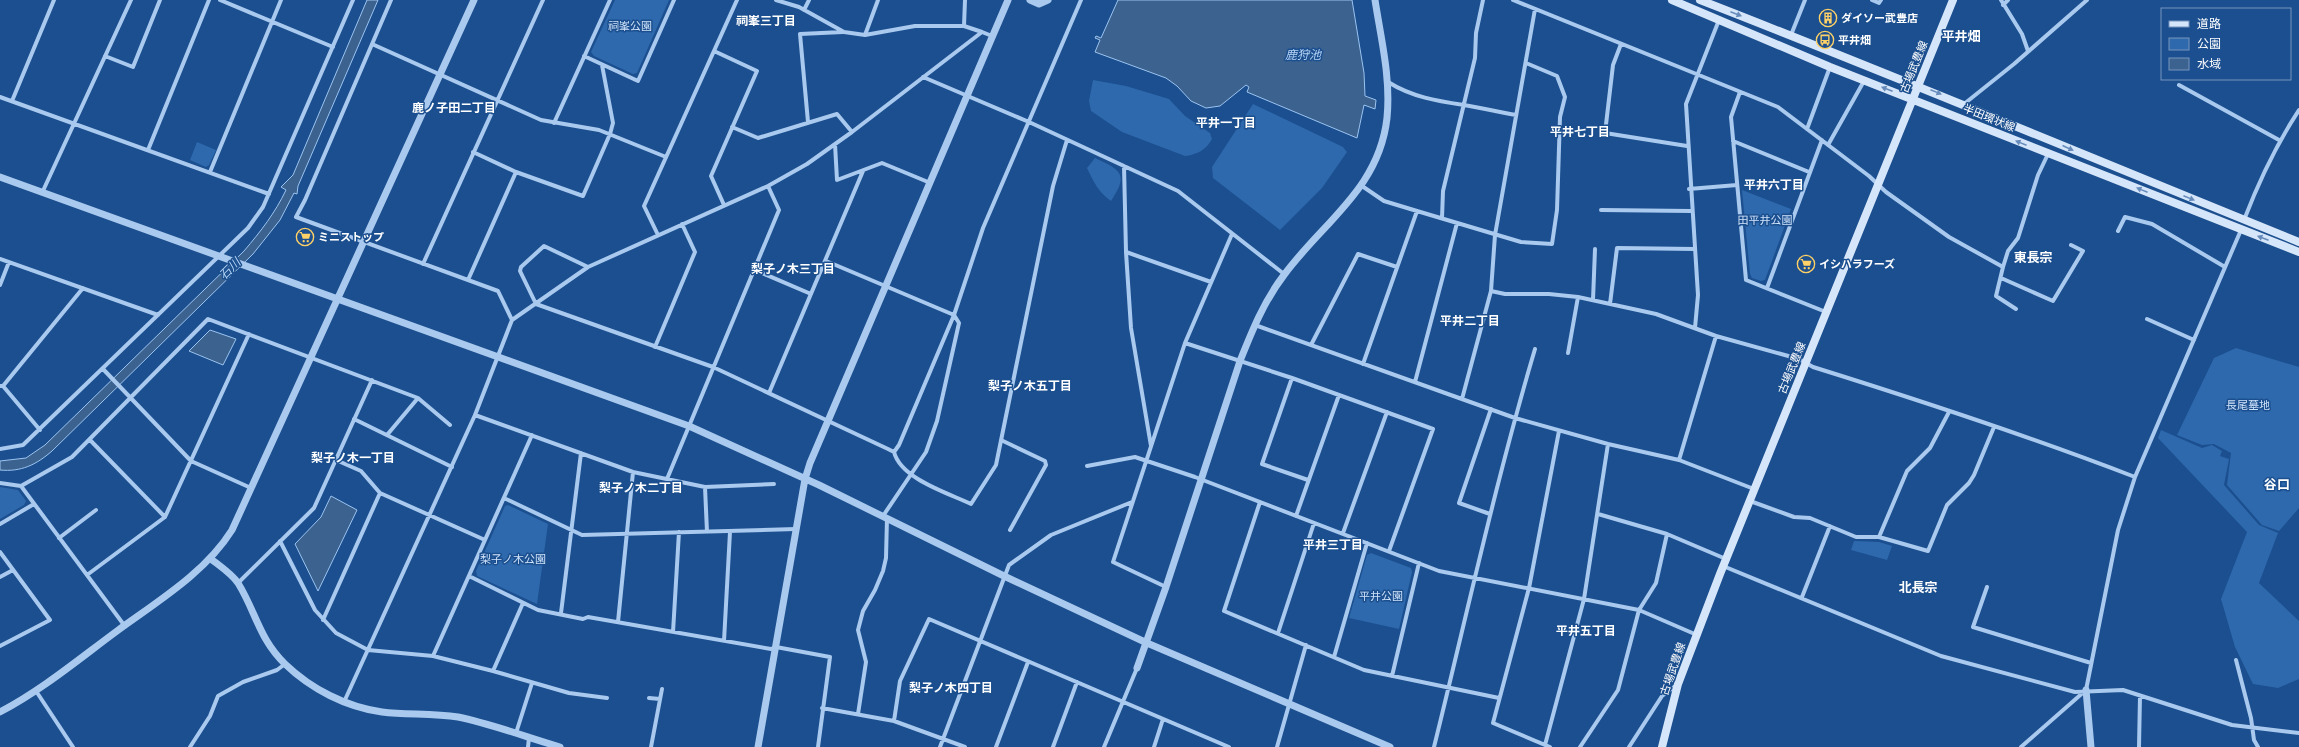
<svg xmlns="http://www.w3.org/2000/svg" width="2299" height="747" font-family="'Roboto Condensed','Noto Sans JP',sans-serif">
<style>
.green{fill:#2e69ad}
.water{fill:#3c6290;stroke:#9cc4f0}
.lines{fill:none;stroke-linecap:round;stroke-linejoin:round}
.minor{stroke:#a9c9ee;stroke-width:4}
.tertiary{stroke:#a9c9ee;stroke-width:7}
.secondary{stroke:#d6e6fa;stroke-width:8}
.oneway{fill:#668bba}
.labels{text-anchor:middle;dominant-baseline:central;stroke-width:3;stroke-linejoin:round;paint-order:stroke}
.poi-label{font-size:11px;font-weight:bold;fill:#fff;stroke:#1b4f8f;text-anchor:start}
.park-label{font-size:11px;fill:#cfe3fa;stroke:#1b4f8f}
.street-label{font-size:11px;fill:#fff;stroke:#1b4f8f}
.neighbourhood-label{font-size:12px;font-weight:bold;fill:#fff;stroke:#1b4f8f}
.water-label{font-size:12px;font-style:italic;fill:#b5d3f5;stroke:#1b4f8f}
.quarter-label{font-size:13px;font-weight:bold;fill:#fff;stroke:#1b4f8f}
</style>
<rect width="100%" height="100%" fill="#1b4f8f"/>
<path class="green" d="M 615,0 L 669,0 L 637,73 L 633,74 L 594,56 L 591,52 Z
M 1093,80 L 1126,86 L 1169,99 L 1185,116 L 1210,133 L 1212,139 C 1207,149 1197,155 1185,156 L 1122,132 L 1091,111 L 1089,101 Z
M 1253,104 L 1343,147 L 1347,152 L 1322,188 L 1280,230 L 1213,178 L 1212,167 Z
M 197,142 L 216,150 L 209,165 L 206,167 L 190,160 Z
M 1095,158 C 1121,170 1129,174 1111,201 C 1099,193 1093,181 1087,168 Z
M 1742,190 L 1791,209 L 1765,280 L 1761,281 L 1752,278 L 1750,274 Z
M 2236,348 L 2299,367 L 2299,508 L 2279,531 L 2262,525 L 2227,485 L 2231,453 L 2214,444 L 2202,445 L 2177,435 L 2214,358 Z
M 2161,430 L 2202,448 L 2212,445 L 2222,451 L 2220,456 L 2229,459 L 2224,485 L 2259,525 L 2278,533 L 2259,583 L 2299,621 L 2299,679 L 2278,688 L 2253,684 L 2235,647 L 2221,599 L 2247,532 L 2158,438 Z
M 0,487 L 18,490 L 26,501 L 24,505 L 0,519 Z
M 508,505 L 548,524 L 537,604 L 477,576 L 476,571 L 505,506 Z
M 1854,541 L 1879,542 L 1892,546 L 1887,560 L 1851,550 Z
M 1371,553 L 1411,568 L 1412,572 L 1399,629 L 1349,618 L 1367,555 Z"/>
<path class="water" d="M 367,0 L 378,0 L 298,186 L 297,194 L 294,193 L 280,220 L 253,254 L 52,451 C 36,465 21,472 0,470 L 0,461 L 26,458 L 45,445 L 244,251 C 261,231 275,213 286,190 L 281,187 L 293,175 Z
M 1118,0 L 1352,0 L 1364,73 L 1365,96 L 1376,100 L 1375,109 L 1364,105 L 1357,138 L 1247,92 L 1249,87 L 1246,85 L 1220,106 L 1206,108 L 1191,101 L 1177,86 L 1166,78 L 1095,52 L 1100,40 L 1095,38 L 1096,36 L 1101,38 Z
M 210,330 L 236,339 L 223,365 L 189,351 Z
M 331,496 L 357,510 L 318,591 L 295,544 L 321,517 Z"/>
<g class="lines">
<path class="minor" d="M 220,0 L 333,47
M 391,0 L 305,200 L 296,217 L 498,291 L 512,320
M 776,0 L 799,7 L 844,32 L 865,35 L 915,26 L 964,26 L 982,32
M 1513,0 L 1778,107 L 1869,176 L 1886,192 L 1949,237 L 2003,267 L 2008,251 L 2018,238 L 2038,175 L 2048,154
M 1872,0 L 1879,3 L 1881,0
M 2001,0 L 2022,34 L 2028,51
M 2003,5 L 2008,0
M 804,10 L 809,0
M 964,26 L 965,0
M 865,35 L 878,0
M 1791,35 L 1805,0
M 372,44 L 541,120 L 599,130 L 666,157
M 1621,44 L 1613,65 L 1605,133 L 1687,146
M 714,51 L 757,71 L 711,176 L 724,205
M 105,56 L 133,67 L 160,0
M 584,56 L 638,81 L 674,0
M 923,77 L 1029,122 L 1178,191 L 1284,274
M 1388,82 C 1412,97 1437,101 1464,105 C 1482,108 1499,112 1516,115
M 2179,85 L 2279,140
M 1740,92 L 1731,117 L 1746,280 L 1826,312
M 0,97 L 269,194
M 12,101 L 54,0
M 1964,104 L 2014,64 L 2087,0
M 808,122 L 800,34 L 843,32
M 554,123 L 610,0
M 732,127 L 758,138 L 837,114 L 852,132
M 1807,129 L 1830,67
M 1733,141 L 1809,172
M 835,144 L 837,180 L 882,163 L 928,182
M 1828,145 L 1864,81
M 148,150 L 209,0
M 473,152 L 516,172 L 583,196 L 610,134 L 613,123 L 602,65
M 1124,166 L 1126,252 L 1131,328 L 1151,446
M 210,172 L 281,0
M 1362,186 L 1384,201 L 1417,211 L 1521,242 L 1552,244 L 1557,210 L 1560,117 L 1565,97 L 1557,76 L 1526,63
M 1689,189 L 1737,185
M 42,193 L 131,0
M 1601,210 L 1691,211
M 1442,218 L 1443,191 L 1475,58 L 1476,33 L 1483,0
M 2244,220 C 2259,181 2276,145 2299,110
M 2118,231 L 2125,217 L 2152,224 L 2225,267
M 658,235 L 644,206 L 737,0
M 1126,252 L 1211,282
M 0,259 L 158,315
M 826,261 L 954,315 L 959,323 L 937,421 L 926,452 L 883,516
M 423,264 L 543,0
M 588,267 L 544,246 L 521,267 L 520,271 L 536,304 L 713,367 L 888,449 L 894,452 C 901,479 948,493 971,504 L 996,465 L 1053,186 L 1067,140
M 2003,267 L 1996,296 L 2016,309
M 755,270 L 811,294
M 2001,278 L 2053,301 L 2083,251 L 2071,245
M 468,280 L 516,172
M 0,285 L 9,262
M 1767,288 L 1822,140
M 1491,291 L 1505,294 L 1549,294 L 1578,297 L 1656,314 L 1716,336 L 1799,359 L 1813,367 C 1922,401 2029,436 2135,477
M 1593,300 L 1595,249
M 1610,304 L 1617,248 L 1695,249
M 2147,319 L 2194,340
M 1255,325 L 1515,418 L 1608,444 L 1679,460 L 1754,489
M 1695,328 L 1698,295 L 1686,104 L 1719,20
M 1185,343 L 1292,378 L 1433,429 L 1389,551
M 1311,345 L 1358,254 L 1397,267
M 655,347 L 695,252 L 682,224
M 1568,353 L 1578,297
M 1363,364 L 1417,211
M 103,369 L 191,461 L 251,488
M 1292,378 L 1262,464 L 1308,480
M 1415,382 L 1457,223
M 0,386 L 3,386 L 40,430
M 3,386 L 83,288
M 769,393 L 863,171
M 1462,399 L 1491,291 L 1495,235 L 1535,9
M 475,415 L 633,472 L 705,487 L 774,484
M 354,419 L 452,467
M 387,435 L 418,398
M 90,440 L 165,517
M 1001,440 L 1045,461 L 1046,465 L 1010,530
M 0,449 L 23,445 L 248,228 L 263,207 L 353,0
M 894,452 L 899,445 L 954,315 L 983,228 L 1081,0
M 336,460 L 361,471 L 380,493 L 485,540
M 1679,460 L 1716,336
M 1087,466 L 1135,457 L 1195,477 L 1439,571 L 1639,610 L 1697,635
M 667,479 L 779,210 L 768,186
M 0,483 L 21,486 L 72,457 L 208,319 L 418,398 L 450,425
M 21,486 L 124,625
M 705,487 L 707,532
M 504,498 L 582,535 L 796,529
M 1750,501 L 1794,517 L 1810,518 L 1856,537 L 1879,537 L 1928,551 L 1947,505 L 1969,483 L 1974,475 L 1994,427
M 1260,502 L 1224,611 L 1364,670 L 1499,698
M 1490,514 L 1459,503 L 1491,409
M 1598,514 L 1667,534 L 1726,559
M 1296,516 L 1339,395
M 0,524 L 34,504
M 1343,533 L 1387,412
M 1879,537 L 1907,471 L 1930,448 L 1949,412
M 59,538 L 96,510
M 280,541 L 315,610 L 336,633 L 368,650 L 433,656 L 493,671 L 569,693 L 607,698
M 0,552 L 50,620 L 0,646
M 1723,566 L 1941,656 L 2075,692 L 2123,690 L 2232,725 L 2299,733
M 87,575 L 165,517 L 249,334
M 469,576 L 538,610 L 583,619 L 588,617 L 771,649 L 776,647 L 830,657 L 818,747
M 0,577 L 13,570
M 238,583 L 314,508 L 372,380
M 1166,587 L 1113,562 L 1185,343 L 1232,234
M 1987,587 L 1973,627 L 2091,663
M 1802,597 L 1830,526
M 561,613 L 581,453
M 323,620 L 380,493
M 618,622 L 633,472
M 673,632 L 679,532
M 1278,633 L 1314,523
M 724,641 L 730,532
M 433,656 L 532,435
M 1334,657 L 1367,543
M 2236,660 L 2251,718 L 2254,740 L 2258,747
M 493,671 L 523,603
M 1392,676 L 1419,563
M 36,691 L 73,747
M 649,698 L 660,699
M 344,702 L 475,415 L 512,320 L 588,267 L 768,186 L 807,164 L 852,132 L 982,32 L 992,36
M 822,708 L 894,721 L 965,747
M 858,714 L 866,662 L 858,630 L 863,611 L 875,590 L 883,571 L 886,558 L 887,518
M 894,721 L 900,681 L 929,619 L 1229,747
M 516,733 L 532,683
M 1545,745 L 1584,599 L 1608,444
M 190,747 L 210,716 L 218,696 L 243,682 L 277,670 L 285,664
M 528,747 L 529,738
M 651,747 L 662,689
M 940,747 L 1009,565 L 1051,535 L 1132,502
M 996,747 L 1028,662
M 1053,747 L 1077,682
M 1104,747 L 1137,668
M 1154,747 L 1163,719
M 1277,747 L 1306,645
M 1434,747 C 1467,614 1496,480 1535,349
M 1550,747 L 1493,723 L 1529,588 L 1559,431
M 1580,747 L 1618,690 L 1639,610 L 1656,583 L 1667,534
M 1629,747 L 1662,696 L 1678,684
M 2021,747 L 2086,690 L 2118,530 L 2135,477 L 2241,230
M 2139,747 L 2140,696"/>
<path class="tertiary" d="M 1030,0 L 1039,4 L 1048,0
M 0,177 L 689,426 L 819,485 L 1004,576 L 1147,643 L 1390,747
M 211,559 C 220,566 232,574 238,583 C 256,612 259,639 285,664 C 311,689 346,707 382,712 C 407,715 432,713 458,717 C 492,724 526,737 560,747
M 1137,668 L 1166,587 L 1240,361 C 1252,331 1264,301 1284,275 C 1323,222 1379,189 1387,118 C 1391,78 1381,39 1375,0
M 2086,690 L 2091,747
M 0,712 C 42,690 79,659 117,631 C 158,601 205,573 232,530 L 474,0
M 758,747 L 805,479 L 810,463 L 1008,0"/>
<path class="secondary" d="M 1672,0 L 1830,67 L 2299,252
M 1700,0 C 1901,78 2099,161 2299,242
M 1662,747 L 1678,684 L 1720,574 L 1953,0"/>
</g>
<defs><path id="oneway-solid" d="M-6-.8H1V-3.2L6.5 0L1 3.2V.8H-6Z"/></defs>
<g class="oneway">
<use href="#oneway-solid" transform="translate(1736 14) rotate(21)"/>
<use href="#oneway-solid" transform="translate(1887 89) rotate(-159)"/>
<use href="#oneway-solid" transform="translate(1936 92) rotate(22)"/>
<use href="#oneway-solid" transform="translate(2021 143) rotate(-158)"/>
<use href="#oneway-solid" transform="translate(2068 148) rotate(24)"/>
<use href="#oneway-solid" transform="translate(2142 190) rotate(-158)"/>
<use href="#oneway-solid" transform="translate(2189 198) rotate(22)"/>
<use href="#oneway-solid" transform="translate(2263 238) rotate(-159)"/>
</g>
<defs>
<symbol id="building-ring" viewBox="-11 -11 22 22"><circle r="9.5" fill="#1b4f8f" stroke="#ffd166" stroke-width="1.5"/><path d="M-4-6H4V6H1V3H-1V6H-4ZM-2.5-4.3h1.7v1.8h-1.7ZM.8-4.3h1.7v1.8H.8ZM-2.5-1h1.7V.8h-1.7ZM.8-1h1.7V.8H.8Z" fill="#ffd166"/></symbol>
<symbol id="bus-ring" viewBox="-11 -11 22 22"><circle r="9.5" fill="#1b4f8f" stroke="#ffd166" stroke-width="1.5"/><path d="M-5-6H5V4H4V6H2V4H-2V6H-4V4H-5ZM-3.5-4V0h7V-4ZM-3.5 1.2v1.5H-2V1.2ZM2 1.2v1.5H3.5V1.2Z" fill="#ffd166"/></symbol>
<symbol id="supermarket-ring" viewBox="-11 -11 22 22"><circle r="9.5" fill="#1b4f8f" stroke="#ffd166" stroke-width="1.5"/><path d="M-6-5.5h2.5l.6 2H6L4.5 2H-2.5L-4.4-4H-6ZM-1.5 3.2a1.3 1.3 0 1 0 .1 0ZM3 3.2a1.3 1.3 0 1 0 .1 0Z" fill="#ffd166"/></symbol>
</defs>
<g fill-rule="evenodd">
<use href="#building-ring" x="1818" y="8" width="20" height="20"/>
<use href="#bus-ring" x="1815" y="30" width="20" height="20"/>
<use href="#supermarket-ring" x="295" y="227" width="20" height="20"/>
<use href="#supermarket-ring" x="1796" y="254" width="20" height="20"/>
</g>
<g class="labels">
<g class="poi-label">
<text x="1841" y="18">ダイソー武豊店</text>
<text x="1838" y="40">平井畑</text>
<text x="318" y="237">ミニストップ</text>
<text x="1819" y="264">イシハラフーズ</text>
</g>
<g class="park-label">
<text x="630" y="26">祠峯公園</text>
<text x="1765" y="220">田平井公園</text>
<text x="2248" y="405">長尾墓地</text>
<text x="513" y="559">梨子ノ木公園</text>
<text x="1381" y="596">平井公園</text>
</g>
<g class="street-label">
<text transform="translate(1914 67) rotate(-68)">古場武豊線</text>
<text transform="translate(1989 118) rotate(22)">半田環状線</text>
<text transform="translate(1792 368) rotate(-68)">古場武豊線</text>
<text transform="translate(1673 669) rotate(-71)">古場武豊線</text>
</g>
<g class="neighbourhood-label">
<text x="766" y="21">祠峯三丁目</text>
<text x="454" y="108">鹿ノ子田二丁目</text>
<text x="1226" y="123">平井一丁目</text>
<text x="1580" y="132">平井七丁目</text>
<text x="1774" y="185">平井六丁目</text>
<text x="793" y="269">梨子ノ木三丁目</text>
<text x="1470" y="321">平井二丁目</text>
<text x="1030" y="386">梨子ノ木五丁目</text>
<text x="353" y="458">梨子ノ木一丁目</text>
<text x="641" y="488">梨子ノ木二丁目</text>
<text x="1333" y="545">平井三丁目</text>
<text x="1586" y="631">平井五丁目</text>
<text x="951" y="688">梨子ノ木四丁目</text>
</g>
<g class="water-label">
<text x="1303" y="55">鹿狩池</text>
<text transform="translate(230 269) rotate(-45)">石川</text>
</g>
<g class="quarter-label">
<text x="1961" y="36">平井畑</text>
<text x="2033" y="257">東長宗</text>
<text x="2277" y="484">谷口</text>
<text x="1918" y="587">北長宗</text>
</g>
</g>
<rect x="2161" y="8" width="130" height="72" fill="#1b4f8f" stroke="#7695bc"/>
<rect x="2169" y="21" width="20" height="6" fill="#d6e6fa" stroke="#7695bc"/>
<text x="2197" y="28" font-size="12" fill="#ffffff">道路</text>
<rect x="2169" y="38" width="20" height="12" fill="#2e69ad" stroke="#7695bc"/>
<text x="2197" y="48" font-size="12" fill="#ffffff">公園</text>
<rect x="2169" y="58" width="20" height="12" fill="#3c6290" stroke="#7695bc"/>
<text x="2197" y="68" font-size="12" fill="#ffffff">水域</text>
</svg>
